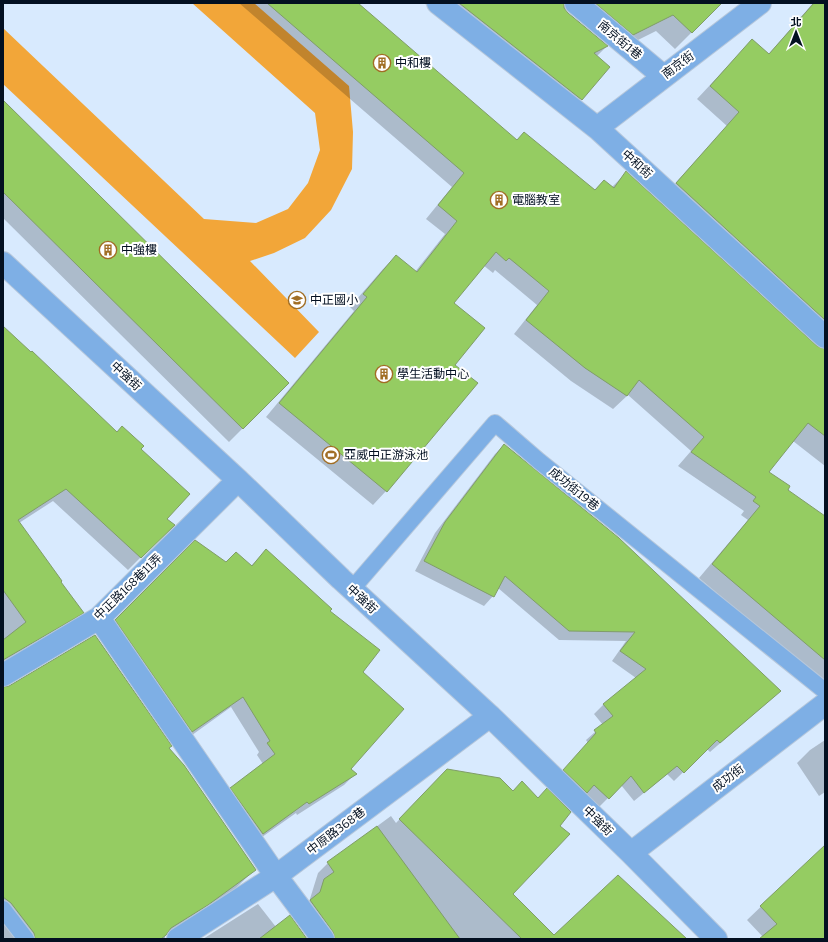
<svg xmlns="http://www.w3.org/2000/svg" width="828" height="942" font-family="Bitter,'Noto Sans TC',serif">
<style>
.green{fill:#f2a639}
.shadow{fill:#0003}
.building{fill:#95cc62;stroke:#809d68}
.lines{fill:none;stroke-linecap:round;stroke-linejoin:round}
.lane-casing{stroke:#b6c7db;stroke-width:18}
.street-casing{stroke:#b6c7db;stroke-width:24}
.lane{stroke:#7eafe5;stroke-width:16}
.street{stroke:#7eafe5;stroke-width:22}
.labels{text-anchor:middle;dominant-baseline:central;stroke-width:4;stroke-linejoin:round;paint-order:stroke}
.street-label{font-size:12px;fill:#031021;stroke:#fff}
.poi-label{font-size:12px;fill:#031021;stroke:#fff;text-anchor:start}
</style>
<rect width="100%" height="100%" fill="#d8eafe"/>
<path class="green" d="M 192,3 L 254,3 L 349,86 L 353,132 L 352,169 L 331,210 L 305,238 L 274,253 L 250,261 L 319,332 L 295,358 L 3,84 L 3,28 L 204,219 L 256,223 L 288,209 L 308,183 L 320,150 L 315,113 Z"/>
<path class="shadow" d="M 239,3 L 357,3 L 517,141 L 595,190 L 604,181 L 612,187 L 626,173 L 816,347 L 824,350 L 824,347 L 663,197 L 727,126 L 697,99 L 739,54 L 768,55 L 813,3 L 825,3 L 825,466 L 793,441 L 768,472 L 786,490 L 825,517 L 825,697 L 794,658 L 699,578 L 748,520 L 741,515 L 744,511 L 678,466 L 691,451 L 628,395 L 613,409 L 571,381 L 514,334 L 537,305 L 495,270 L 493,273 L 483,265 L 453,303 L 453,365 L 476,384 L 386,491 L 373,505 L 266,417 L 354,311 L 350,307 L 383,269 L 396,256 L 415,272 L 445,234 L 426,219 L 452,187 Z
M 424,3 L 721,3 L 675,49 L 656,31 L 616,51 L 567,10 L 563,8 L 567,13 L 607,46 L 596,57 L 608,67 L 581,99 L 564,116 L 452,27 Z
M 3,101 L 288,383 L 229,442 L 3,218 Z
M 3,327 L 117,433 L 139,449 L 165,520 L 173,525 L 128,570 L 53,501 L 19,523 L 60,582 L 82,612 L 70,625 L 3,665 Z
M 504,445 L 770,700 L 710,752 L 707,749 L 674,781 L 667,774 L 634,801 L 621,785 L 599,807 L 555,780 L 588,743 L 586,740 L 603,725 L 594,714 L 604,704 L 636,678 L 612,661 L 626,641 L 559,640 L 498,588 L 493,596 L 484,606 L 415,571 L 435,533 L 495,454 Z
M 196,541 L 226,563 L 251,566 L 266,550 L 328,611 L 362,672 L 349,769 L 355,774 L 344,785 L 297,815 L 296,813 L 251,845 L 220,800 L 231,788 L 263,764 L 257,755 L 259,752 L 231,707 L 181,743 L 105,632 Z
M 3,689 L 168,749 L 255,869 L 229,895 L 165,936 L 165,939 L 3,939 L 3,926 L 5,925 L 3,923 Z
M 825,740 L 825,792 L 819,796 L 797,763 L 810,750 Z
M 447,770 L 513,792 L 559,826 L 511,894 L 554,936 L 685,939 L 317,939 L 309,902 L 318,873 L 331,860 L 391,816 L 396,823 Z
M 825,846 L 825,939 L 761,939 L 763,937 L 747,920 Z
M 258,904 L 276,927 L 306,939 L 203,939 Z"/>
<path class="building" d="M 267,3 L 358,3 L 517,140 L 524,132 L 595,190 L 604,180 L 614,188 L 626,171 L 817,346 L 825,349 L 825,436 L 808,423 L 769,472 L 790,486 L 788,490 L 825,516 L 825,660 L 712,564 L 760,506 L 753,501 L 756,497 L 691,452 L 704,437 L 639,380 L 627,396 L 585,368 L 526,320 L 549,291 L 509,258 L 506,261 L 496,252 L 454,303 L 485,328 L 455,365 L 478,383 L 387,492 L 279,403 L 367,297 L 363,294 L 396,255 L 417,272 L 457,221 L 438,205 L 464,173 Z
M 459,3 L 564,3 L 564,8 L 568,13 L 608,46 L 594,53 L 610,67 L 582,100 Z
M 595,3 L 722,3 L 692,33 L 673,15 L 633,35 Z
M 814,3 L 825,3 L 825,320 L 676,183 L 739,112 L 710,86 L 752,39 L 769,54 Z
M 3,100 L 289,383 L 243,429 L 3,192 Z
M 3,326 L 31,352 L 32,351 L 117,432 L 122,426 L 144,446 L 141,449 L 190,494 L 167,519 L 175,525 L 141,558 L 66,489 L 18,520 L 62,581 L 61,582 L 84,613 L 3,660 L 3,640 L 26,622 L 3,590 Z
M 504,444 L 619,538 L 781,691 L 720,743 L 717,740 L 684,773 L 677,766 L 644,793 L 631,776 L 609,799 L 594,785 L 587,793 L 563,770 L 596,733 L 594,730 L 613,716 L 603,704 L 646,669 L 620,651 L 635,632 L 569,631 L 505,576 L 494,597 L 424,561 L 445,522 Z
M 195,540 L 226,562 L 236,552 L 252,566 L 266,549 L 332,609 L 330,611 L 380,650 L 363,672 L 404,709 L 351,769 L 357,774 L 309,804 L 307,802 L 263,834 L 230,788 L 275,754 L 267,743 L 270,741 L 243,697 L 192,732 L 115,620 Z
M 95,635 L 172,746 L 169,748 L 184,765 L 256,870 L 208,905 L 171,928 L 166,935 L 161,939 L 35,939 L 34,933 L 11,903 L 3,897 L 3,687 L 9,686 Z
M 447,769 L 500,778 L 513,791 L 522,781 L 538,798 L 547,788 L 571,812 L 560,826 L 570,834 L 513,894 L 554,935 L 618,875 L 687,939 L 522,939 L 399,819 Z
M 377,826 L 460,939 L 335,939 L 333,932 L 310,900 L 320,892 L 324,879 L 334,872 L 327,862 Z
M 825,845 L 825,939 L 759,939 L 777,924 L 760,906 Z
M 290,915 L 307,939 L 259,939 Z"/>
<g class="lines">
<defs>
<path id="lane" d="M 352,589 L 495,423 L 539,461 L 825,691
M 3,909 L 26,939"/>
<path id="street" d="M 438,3 L 597,128 L 825,337
M 576,3 L 663,76
M 597,128 L 760,3
M 3,263 L 238,480 L 341,579 L 490,716 L 631,853 L 716,939
M 99,618 L 276,876 L 323,939
M 3,675 L 99,618 L 238,480
M 631,853 L 825,704
M 178,939 L 276,876 L 490,716"/>
</defs>
<use href="#lane" class="lane-casing"/>
<use href="#street" class="street-casing"/>
<use href="#lane" class="lane"/>
<use href="#street" class="street"/>
</g>
<defs>
<symbol id="building-ring" viewBox="-11 -11 22 22"><circle r="9.5" fill="#fff" stroke="#a16e25" stroke-width="1.5"/><path d="M-4-6H4V6H1V3H-1V6H-4ZM-2.5-4.3h1.7v1.8h-1.7ZM.8-4.3h1.7v1.8H.8ZM-2.5-1h1.7V.8h-1.7ZM.8-1h1.7V.8H.8Z" fill="#a16e25"/></symbol>
<symbol id="school-ring" viewBox="-11 -11 22 22"><circle r="9.5" fill="#fff" stroke="#a16e25" stroke-width="1.5"/><path d="M0-5L7-2L0 1L-7-2ZM-4 1L0 2.5L4 1V4Q0 6-4 4Z" fill="#a16e25"/></symbol>
<symbol id="stadium-ring" viewBox="-11 -11 22 22"><circle r="9.5" fill="#fff" stroke="#a16e25" stroke-width="1.5"/><path d="M0-5a6.5 5 0 1 0 0 10a6.5 5 0 1 0 0-10ZM-3.5-1.8h7v3.6h-7Z" fill="#a16e25"/></symbol>
</defs>
<g fill-rule="evenodd">
<use href="#building-ring" x="372" y="53" width="20" height="20"/>
<use href="#building-ring" x="489" y="190" width="20" height="20"/>
<use href="#building-ring" x="98" y="240" width="20" height="20"/>
<use href="#school-ring" x="287" y="290" width="20" height="20"/>
<use href="#building-ring" x="374" y="364" width="20" height="20"/>
<use href="#stadium-ring" x="321" y="445" width="20" height="20"/>
</g>
<g class="labels">
<g class="street-label">
<text transform="translate(620 40) rotate(40)">南京街1巷</text>
<text transform="translate(678 65) rotate(-37)">南京街</text>
<text transform="translate(637 164) rotate(42)">中和街</text>
<text transform="translate(126 376) rotate(43)">中強街</text>
<text transform="translate(574 489) rotate(39)">成功街19巷</text>
<text transform="translate(128 587) rotate(-44)">中正路168巷11弄</text>
<text transform="translate(362 599) rotate(43)">中強街</text>
<text transform="translate(728 778) rotate(-38)">成功街</text>
<text transform="translate(598 821) rotate(44)">中強街</text>
<text transform="translate(336 831) rotate(-37)">中原路368巷</text>
</g>
<g class="poi-label">
<text x="395" y="63">中和樓</text>
<text x="512" y="200">電腦教室</text>
<text x="121" y="250">中強樓</text>
<text x="310" y="300">中正國小</text>
<text x="397" y="374">學生活動中心</text>
<text x="344" y="455">亞威中正游泳池</text>
</g>
</g>
<rect width="828" height="942" fill="none" stroke="#031021" stroke-width="8"/>
<g transform="translate(796 32)" stroke="#ffffff" stroke-width="3" paint-order="stroke">
<path d="M0-3L7 15L0 10L-7 15Z" fill="#031021"/>
<text y="-6" font-size="11" font-weight="bold" text-anchor="middle" fill="#031021">北</text>
</g>
</svg>
